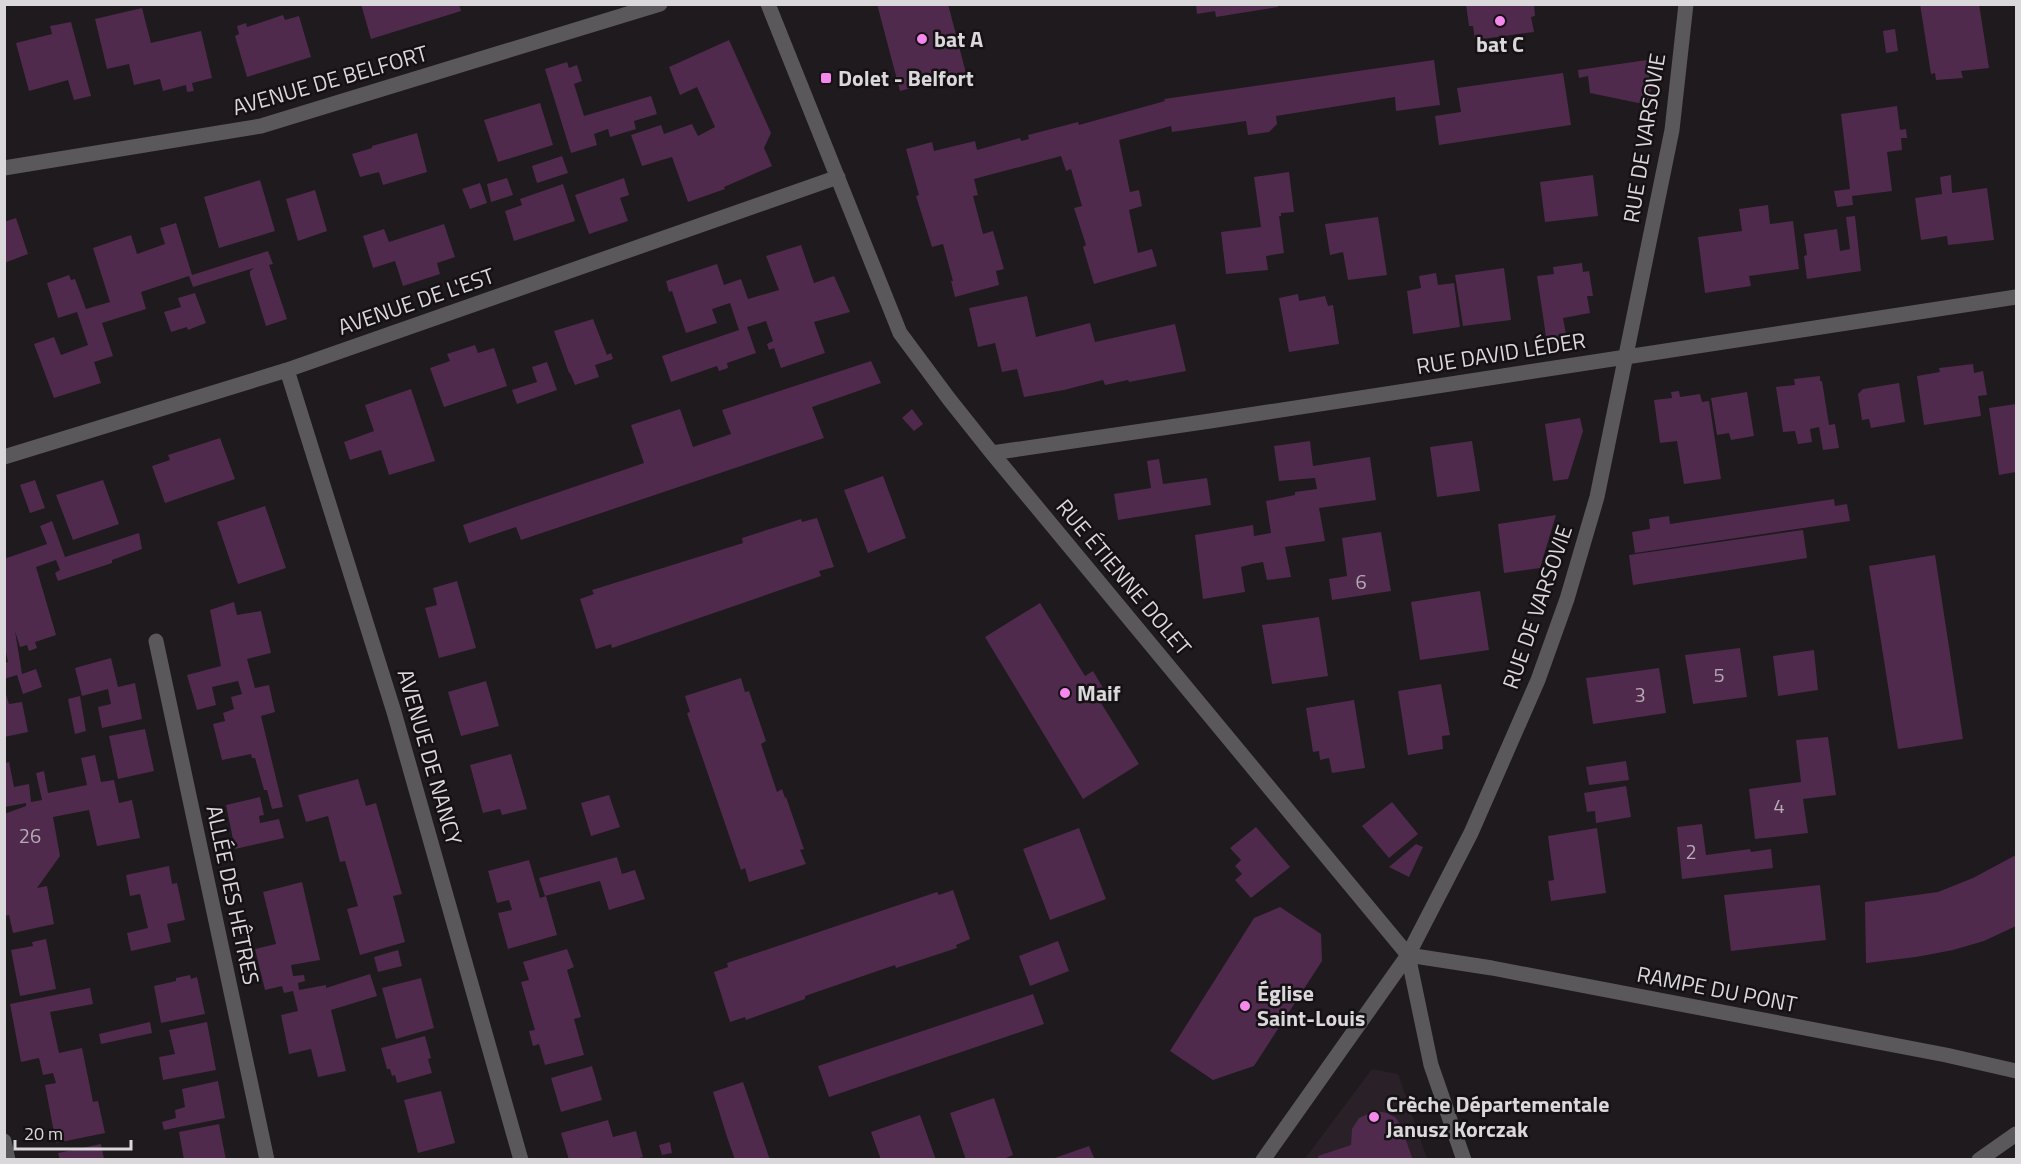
<svg xmlns="http://www.w3.org/2000/svg" width="2021" height="1164" font-family="'Titillium Web',sans-serif">
<style>
.built{fill:#292028}
.building{fill:#4f2a4c}
.lines{fill:none;stroke-linecap:round;stroke-linejoin:round}
.minor{stroke:#5a585a;stroke-width:15}
.poi-dot{fill:#f688ed;stroke:#151114;stroke-width:2}
.labels{text-anchor:middle;dominant-baseline:central;stroke-width:5;stroke-linejoin:round;paint-order:stroke}
.number-label{font-size:20px;fill:#b7acb6}
.poi-label{font-size:22px;font-weight:bold;fill:#dad8da;stroke:#151114;text-anchor:start}
.street-label{font-size:22px;fill:#dad8da;stroke:#151114}
</style>
<rect width="100%" height="100%" fill="#1e1a1d"/>
<path class="built" d="M 1372,1069 L 1398,1074 L 1427,1159 L 1304,1160 Z"/>
<path class="building" d="M 361,4 L 459,4 L 461,11 L 371,39 Z
M 877,4 L 948,4 L 966,73 L 900,91 Z
M 1196,4 L 1278,4 L 1278,7 L 1216,17 L 1215,11 L 1197,14 Z
M 1466,4 L 1534,4 L 1535,16 L 1531,17 L 1534,32 L 1475,40 L 1473,26 L 1469,26 Z
M 1920,4 L 1979,4 L 1989,68 L 1961,71 L 1963,78 L 1936,80 L 1935,73 L 1931,74 Z
M 142,8 L 151,43 L 201,31 L 212,78 L 192,83 L 194,91 L 187,92 L 186,85 L 163,91 L 160,79 L 134,85 L 129,64 L 107,69 L 95,19 Z
M 283,15 L 285,20 L 299,16 L 311,57 L 247,77 L 235,36 L 239,34 L 237,26 L 246,23 L 247,27 Z
M 71,22 L 91,96 L 74,100 L 68,80 L 29,91 L 16,43 L 52,34 L 50,26 Z
M 1895,29 L 1898,51 L 1886,53 L 1883,31 Z
M 729,40 L 771,133 L 764,148 L 772,166 L 724,187 L 725,189 L 688,202 L 672,157 L 642,166 L 631,135 L 661,125 L 664,134 L 692,124 L 698,136 L 715,127 L 697,87 L 680,95 L 669,67 Z
M 1434,60 L 1440,105 L 1396,111 L 1395,97 L 1276,116 L 1277,124 L 1269,132 L 1248,135 L 1246,121 L 1172,132 L 1171,126 L 1119,140 L 1130,192 L 1139,190 L 1142,206 L 1129,210 L 1138,253 L 1152,249 L 1157,266 L 1094,284 L 1083,247 L 1086,245 L 1074,208 L 1082,206 L 1071,169 L 1066,171 L 1061,156 L 974,179 L 978,195 L 973,196 L 983,234 L 993,231 L 1004,269 L 996,271 L 999,285 L 955,297 L 951,281 L 953,281 L 943,244 L 932,247 L 916,196 L 919,195 L 906,149 L 932,142 L 934,151 L 975,141 L 977,150 L 1020,138 L 1021,141 L 1029,139 L 1028,135 L 1078,122 L 1079,125 L 1165,101 L 1164,99 Z
M 1647,60 L 1653,106 L 1590,93 L 1588,76 L 1579,78 L 1578,70 Z
M 567,62 L 569,68 L 577,65 L 582,81 L 574,84 L 584,116 L 651,96 L 657,114 L 634,121 L 636,129 L 610,137 L 608,129 L 594,134 L 597,145 L 571,153 L 545,69 Z
M 1563,73 L 1571,125 L 1439,145 L 1435,116 L 1461,112 L 1457,88 Z
M 540,103 L 553,145 L 498,162 L 484,120 Z
M 1897,106 L 1900,130 L 1906,129 L 1907,138 L 1901,138 L 1902,150 L 1887,152 L 1892,191 L 1852,196 L 1853,205 L 1837,207 L 1834,191 L 1850,189 L 1841,114 Z
M 417,133 L 427,172 L 383,185 L 379,172 L 360,177 L 352,154 L 372,148 L 372,146 Z
M 562,156 L 568,173 L 537,183 L 532,166 Z
M 1289,172 L 1294,212 L 1281,213 L 1281,216 L 1279,216 L 1284,253 L 1266,256 L 1268,270 L 1226,274 L 1221,232 L 1261,227 L 1254,177 Z
M 1593,175 L 1598,216 L 1545,222 L 1540,182 Z
M 1951,175 L 1952,193 L 1987,188 L 1994,240 L 1948,245 L 1947,236 L 1921,240 L 1915,198 L 1942,194 L 1940,177 Z
M 507,178 L 513,195 L 491,202 L 487,184 Z
M 624,178 L 629,195 L 620,198 L 628,221 L 589,234 L 575,195 Z
M 260,180 L 275,231 L 219,248 L 204,197 Z
M 480,183 L 487,203 L 470,209 L 462,189 Z
M 563,184 L 575,221 L 514,241 L 505,211 L 522,205 L 520,199 Z
M 315,190 L 327,231 L 298,241 L 286,199 Z
M 1768,205 L 1770,224 L 1793,221 L 1799,269 L 1749,276 L 1751,286 L 1705,293 L 1698,237 L 1742,231 L 1739,209 Z
M 1855,216 L 1861,271 L 1807,279 L 1804,256 L 1807,255 L 1804,234 L 1837,229 L 1840,251 L 1850,249 L 1846,217 Z
M 1378,217 L 1387,275 L 1348,280 L 1343,252 L 1330,255 L 1325,224 Z
M 16,218 L 28,254 L 4,263 L 4,222 Z
M 176,223 L 192,275 L 268,251 L 273,264 L 269,265 L 287,319 L 266,326 L 250,275 L 250,271 L 254,268 L 193,287 L 189,276 L 141,292 L 146,309 L 102,323 L 113,356 L 94,362 L 101,383 L 54,398 L 34,344 L 54,337 L 61,355 L 88,345 L 77,312 L 58,318 L 47,283 L 69,275 L 71,280 L 75,279 L 86,309 L 110,302 L 93,248 L 131,235 L 137,254 L 165,244 L 160,228 Z
M 444,224 L 455,257 L 437,263 L 440,274 L 403,286 L 395,261 L 373,268 L 363,236 L 384,229 L 389,242 Z
M 801,245 L 814,283 L 834,276 L 850,312 L 814,322 L 825,353 L 781,368 L 774,348 L 769,350 L 767,344 L 773,341 L 766,321 L 747,327 L 756,353 L 727,363 L 728,368 L 719,371 L 717,366 L 671,382 L 662,356 L 739,330 L 730,303 L 712,309 L 717,323 L 686,333 L 672,291 L 669,292 L 666,281 L 717,264 L 724,285 L 741,279 L 748,299 L 779,290 L 766,256 Z
M 1582,263 L 1583,272 L 1589,271 L 1593,296 L 1587,296 L 1590,313 L 1563,318 L 1567,340 L 1547,343 L 1537,276 L 1554,274 L 1553,267 Z
M 1504,268 L 1511,320 L 1463,326 L 1455,275 Z
M 1436,273 L 1438,285 L 1454,283 L 1460,327 L 1413,334 L 1407,291 L 1421,288 L 1419,276 Z
M 195,293 L 206,323 L 188,330 L 187,327 L 171,332 L 164,312 L 181,307 L 178,298 Z
M 1298,294 L 1299,301 L 1325,296 L 1328,306 L 1333,305 L 1339,344 L 1289,352 L 1279,298 Z
M 1027,296 L 1036,337 L 1090,323 L 1095,342 L 1175,324 L 1186,371 L 1129,382 L 1128,380 L 1105,385 L 1103,380 L 1064,390 L 1024,397 L 1017,369 L 1002,372 L 995,343 L 978,347 L 969,308 Z
M 593,319 L 607,355 L 611,353 L 613,359 L 595,365 L 599,377 L 575,385 L 570,373 L 569,373 L 554,331 Z
M 475,345 L 478,353 L 494,348 L 507,386 L 444,407 L 430,368 L 450,361 L 447,354 Z
M 871,361 L 881,383 L 812,407 L 824,438 L 521,540 L 516,527 L 469,543 L 463,525 L 644,463 L 631,425 L 680,409 L 693,447 L 731,434 L 722,410 Z
M 547,362 L 557,390 L 517,404 L 512,390 L 537,382 L 532,367 Z
M 1973,364 L 1974,373 L 1983,371 L 1987,395 L 1978,396 L 1981,416 L 1924,425 L 1917,376 L 1940,372 L 1939,368 Z
M 1820,376 L 1820,381 L 1822,381 L 1829,425 L 1835,424 L 1839,448 L 1823,450 L 1819,427 L 1810,429 L 1812,442 L 1798,444 L 1795,431 L 1783,432 L 1776,387 L 1795,385 L 1794,379 Z
M 1899,383 L 1905,422 L 1871,428 L 1869,419 L 1862,420 L 1858,394 L 1863,389 Z
M 411,389 L 435,461 L 389,475 L 381,450 L 350,460 L 344,442 L 374,431 L 365,405 Z
M 1679,391 L 1680,397 L 1700,394 L 1702,402 L 1709,401 L 1721,479 L 1684,484 L 1677,441 L 1660,443 L 1654,400 L 1672,398 L 1671,392 Z
M 1747,392 L 1754,436 L 1731,440 L 1729,433 L 1717,435 L 1711,398 Z
M 2016,404 L 2016,472 L 1999,475 L 1989,408 Z
M 912,409 L 923,424 L 914,431 L 902,418 Z
M 1580,418 L 1583,431 L 1568,479 L 1553,481 L 1545,424 Z
M 220,438 L 235,479 L 165,503 L 152,466 L 170,460 L 168,455 Z
M 1310,441 L 1313,466 L 1370,457 L 1376,500 L 1319,508 L 1325,541 L 1285,547 L 1291,577 L 1267,580 L 1263,562 L 1252,564 L 1241,567 L 1245,592 L 1203,599 L 1195,535 L 1253,525 L 1254,536 L 1271,533 L 1266,501 L 1295,495 L 1295,492 L 1317,489 L 1315,478 L 1279,481 L 1274,446 Z
M 1472,441 L 1480,491 L 1437,497 L 1430,447 Z
M 1159,459 L 1163,484 L 1207,478 L 1211,505 L 1118,520 L 1114,494 L 1151,488 L 1147,461 Z
M 883,476 L 906,538 L 868,553 L 844,490 Z
M 35,480 L 45,508 L 30,513 L 20,485 Z
M 103,480 L 119,524 L 73,540 L 56,495 Z
M 1834,499 L 1835,506 L 1847,504 L 1850,521 L 1635,553 L 1632,532 L 1650,529 L 1649,519 L 1669,516 L 1670,524 Z
M 265,506 L 286,568 L 238,584 L 217,522 Z
M 1556,515 L 1540,568 L 1504,573 L 1498,524 Z
M 817,518 L 834,567 L 819,571 L 821,576 L 612,648 L 611,644 L 596,649 L 580,599 L 594,594 L 592,590 L 743,543 L 742,538 L 801,519 L 802,522 Z
M 52,521 L 65,557 L 139,533 L 142,549 L 112,560 L 112,563 L 58,581 L 55,573 L 60,570 L 56,560 L 36,567 L 56,635 L 35,642 L 37,648 L 29,651 L 27,645 L 20,647 L 15,631 L 22,674 L 36,669 L 42,687 L 23,694 L 17,675 L 4,679 L 4,663 L 8,662 L 4,642 L 4,559 L 47,544 L 40,526 Z
M 1803,530 L 1807,558 L 1633,585 L 1629,555 Z
M 1381,532 L 1391,591 L 1332,600 L 1329,579 L 1347,576 L 1342,538 Z
M 1935,555 L 1963,739 L 1898,749 L 1869,566 Z
M 457,581 L 476,648 L 439,658 L 425,608 L 437,605 L 433,588 Z
M 1480,591 L 1489,650 L 1420,660 L 1411,602 Z
M 234,602 L 237,615 L 261,611 L 271,653 L 247,659 L 255,688 L 269,685 L 275,712 L 261,716 L 283,807 L 272,809 L 267,790 L 264,790 L 255,758 L 252,758 L 251,754 L 222,760 L 213,724 L 225,721 L 223,713 L 234,709 L 231,697 L 242,694 L 238,681 L 212,687 L 216,705 L 197,710 L 187,675 L 221,666 L 210,610 Z
M 1040,603 L 1085,676 L 1093,671 L 1109,698 L 1101,703 L 1139,764 L 1083,799 L 985,637 Z
M 1319,617 L 1328,676 L 1272,684 L 1262,625 Z
M 1740,648 L 1747,697 L 1693,704 L 1685,655 Z
M 1814,650 L 1818,690 L 1778,696 L 1773,656 Z
M 111,658 L 118,687 L 135,683 L 142,719 L 102,728 L 98,707 L 111,704 L 108,689 L 82,696 L 75,668 Z
M 1659,668 L 1666,713 L 1593,724 L 1586,678 Z
M 741,678 L 745,692 L 749,691 L 766,741 L 761,744 L 777,792 L 782,789 L 785,798 L 786,797 L 804,849 L 800,850 L 806,864 L 749,882 L 745,868 L 741,870 L 687,713 L 690,712 L 685,696 Z
M 486,681 L 499,726 L 461,736 L 448,692 Z
M 1441,684 L 1450,735 L 1442,736 L 1443,749 L 1408,755 L 1398,691 Z
M 4,688 L 9,704 L 22,702 L 28,732 L 4,737 Z
M 80,696 L 86,731 L 75,734 L 68,699 Z
M 1354,700 L 1365,768 L 1332,773 L 1329,758 L 1320,760 L 1319,751 L 1313,752 L 1306,708 Z
M 145,729 L 154,771 L 118,779 L 109,736 Z
M 1828,737 L 1836,795 L 1803,799 L 1808,833 L 1755,839 L 1749,789 L 1801,782 L 1796,740 Z
M 511,754 L 527,809 L 502,815 L 500,809 L 483,813 L 470,765 Z
M 95,755 L 101,782 L 114,780 L 119,803 L 132,800 L 140,838 L 97,846 L 89,810 L 53,817 L 60,856 L 37,888 L 47,886 L 54,924 L 13,933 L 9,915 L 4,916 L 4,814 L 26,806 L 26,803 L 5,807 L 5,763 L 9,762 L 14,787 L 29,784 L 31,802 L 42,800 L 36,773 L 44,771 L 48,793 L 87,785 L 81,758 Z
M 1626,761 L 1629,780 L 1589,785 L 1586,767 Z
M 358,779 L 366,806 L 376,803 L 402,894 L 393,896 L 405,942 L 360,955 L 347,909 L 358,906 L 345,861 L 340,862 L 328,816 L 306,822 L 298,795 Z
M 1626,786 L 1631,817 L 1596,823 L 1595,811 L 1587,812 L 1584,793 Z
M 609,795 L 620,827 L 591,836 L 581,803 Z
M 260,797 L 264,815 L 259,816 L 260,823 L 279,819 L 284,838 L 235,849 L 226,805 Z
M 1392,802 L 1418,834 L 1389,858 L 1362,826 Z
M 1702,824 L 1706,855 L 1750,849 L 1751,852 L 1771,849 L 1773,868 L 1682,879 L 1677,827 Z
M 1256,827 L 1290,867 L 1251,898 L 1235,880 L 1242,874 L 1235,866 L 1241,860 L 1230,848 Z
M 1079,828 L 1106,899 L 1050,920 L 1023,849 Z
M 1597,828 L 1606,893 L 1551,901 L 1548,881 L 1554,880 L 1548,836 Z
M 1416,844 L 1423,847 L 1409,877 L 1389,867 Z
M 2016,855 L 2016,926 L 1984,941 L 1953,950 L 1916,957 L 1866,963 L 1865,902 L 1938,892 L 1973,878 Z
M 617,857 L 622,874 L 635,870 L 645,899 L 609,910 L 600,881 L 545,896 L 539,878 Z
M 529,860 L 540,898 L 546,896 L 557,935 L 508,949 L 498,913 L 512,910 L 509,900 L 497,903 L 488,871 Z
M 169,866 L 172,884 L 177,883 L 185,920 L 167,924 L 171,942 L 131,951 L 127,933 L 148,928 L 140,894 L 130,896 L 126,875 Z
M 302,882 L 320,960 L 291,965 L 293,976 L 304,975 L 305,981 L 298,983 L 299,990 L 326,985 L 326,988 L 370,974 L 377,996 L 331,1010 L 346,1071 L 318,1077 L 311,1049 L 289,1054 L 281,1015 L 298,1011 L 293,991 L 284,993 L 282,986 L 265,990 L 255,949 L 276,944 L 263,892 Z
M 1820,885 L 1826,940 L 1731,951 L 1724,895 Z
M 953,890 L 970,939 L 956,945 L 957,948 L 896,968 L 895,965 L 805,996 L 805,999 L 746,1020 L 745,1017 L 730,1022 L 714,972 L 728,967 L 727,963 L 937,892 L 939,895 Z
M 1280,907 L 1321,934 L 1322,961 L 1254,1066 L 1213,1080 L 1170,1051 L 1254,918 Z
M 46,939 L 56,989 L 20,996 L 11,950 L 33,946 L 32,942 Z
M 1058,941 L 1069,971 L 1030,986 L 1019,956 Z
M 567,949 L 574,967 L 567,970 L 581,1017 L 574,1019 L 584,1055 L 545,1065 L 539,1044 L 533,1046 L 529,1031 L 535,1030 L 521,982 L 529,980 L 523,962 Z
M 398,950 L 402,966 L 378,972 L 374,957 Z
M 190,975 L 191,979 L 197,977 L 205,1014 L 161,1023 L 154,986 L 176,981 L 176,978 Z
M 421,978 L 434,1028 L 396,1039 L 382,988 Z
M 90,988 L 93,1004 L 50,1012 L 59,1053 L 82,1048 L 93,1102 L 98,1101 L 105,1133 L 56,1143 L 45,1085 L 56,1083 L 53,1073 L 43,1075 L 39,1058 L 21,1062 L 10,1004 Z
M 1033,994 L 1044,1024 L 829,1097 L 818,1066 Z
M 150,1022 L 152,1033 L 101,1044 L 99,1034 Z
M 207,1022 L 216,1070 L 163,1080 L 159,1057 L 175,1054 L 169,1030 Z
M 425,1036 L 431,1058 L 428,1059 L 432,1073 L 397,1083 L 395,1075 L 392,1076 L 390,1069 L 387,1069 L 381,1048 Z
M 592,1066 L 602,1100 L 561,1112 L 551,1078 Z
M 218,1081 L 225,1118 L 164,1130 L 162,1122 L 176,1118 L 175,1110 L 185,1107 L 182,1089 Z
M 743,1082 L 770,1160 L 735,1160 L 727,1137 L 713,1092 Z
M 441,1091 L 455,1143 L 418,1153 L 404,1100 Z
M 994,1098 L 1013,1155 L 1001,1160 L 966,1160 L 950,1113 Z
M 1375,1111 L 1388,1113 L 1396,1118 L 1400,1124 L 1413,1160 L 1319,1160 L 1318,1156 L 1351,1145 L 1352,1129 L 1359,1118 Z
M 920,1115 L 936,1160 L 881,1160 L 871,1132 Z
M 608,1120 L 613,1137 L 636,1131 L 643,1157 L 633,1160 L 569,1160 L 561,1133 Z
M 219,1124 L 226,1160 L 184,1160 L 179,1132 Z
M 670,1142 L 672,1153 L 662,1155 L 659,1145 Z
M 101,1144 L 104,1159 L 60,1160 L 58,1153 Z
M 1089,1146 L 1095,1160 L 1052,1160 L 1052,1159 Z"/>
<g class="lines">
<path class="minor" d="M 768,4 L 900,333 L 949,399 L 992,453 L 1408,955 L 1431,1065 L 1464,1160
M 4,168 L 261,126 L 660,4
M 287,370 L 394,712 L 521,1160
M 992,453 L 1210,421 L 2016,297
M 4,457 L 287,370 L 838,177
M 156,641 L 267,1160
M 1408,955 L 1492,968 L 1946,1055 L 2016,1071
M 4,1141 L 8,1160
M 1263,1160 L 1408,955 L 1471,833 L 1538,680 L 1567,599 L 1597,497 L 1672,130 L 1686,4
M 1979,1160 L 2016,1134"/>
</g>
<g class="poi-dot">
<circle cx="1500" cy="21" r="6"/>
<circle cx="922" cy="39" r="6"/>
<rect x="820" y="72" width="12" height="12" rx="3"/>
<circle cx="1065" cy="693" r="6"/>
<circle cx="1245" cy="1006" r="6"/>
<circle cx="1374" cy="1117" r="6"/>
</g>
<g class="labels">
<g class="number-label">
<text x="1361" y="581">6</text>
<text x="1719" y="674">5</text>
<text x="1640" y="694">3</text>
<text x="1779" y="805">4</text>
<text x="30" y="835">26</text>
<text x="1691" y="851">2</text>
</g>
<g class="poi-label">
<text x="934" y="39">bat A</text>
<text x="1500" y="44" text-anchor="middle">bat C</text>
<text x="838" y="78">Dolet - Belfort</text>
<text x="1077" y="693">Maif</text>
<text x="1257" y="993">Église<tspan x="1257" dy="25">Saint-Louis</tspan></text>
<text x="1386" y="1104">Crèche Départementale<tspan x="1386" dy="25">Janusz Korczak</tspan></text>
</g>
<g class="street-label">
<text transform="translate(330 80) rotate(-16)">AVENUE DE BELFORT</text>
<text transform="translate(1644 138) rotate(-81)">RUE DE VARSOVIE</text>
<text transform="translate(416 301) rotate(-19)">AVENUE DE L'EST</text>
<text transform="translate(1501 353) rotate(-9)">RUE DAVID LÉDER</text>
<text transform="translate(1124 577) rotate(50)">RUE ÉTIENNE DOLET</text>
<text transform="translate(1537 607) rotate(-71)">RUE DE VARSOVIE</text>
<text transform="translate(430 757) rotate(74)">AVENUE DE NANCY</text>
<text transform="translate(233 895) rotate(78)">ALLÉE DES HÊTRES</text>
<text transform="translate(1717 989) rotate(11)">RAMPE DU PONT</text>
</g>
</g>
<rect width="2021" height="1164" fill="none" stroke="#dad8da" stroke-width="12"/>
<path d="M15 1140v9h116v-9" fill="none" stroke="#dad8da" stroke-width="3"/>
<text x="24" y="1140" font-size="18" fill="#dad8da" stroke="#151114" stroke-width="4.5" paint-order="stroke">20 m</text>
</svg>
